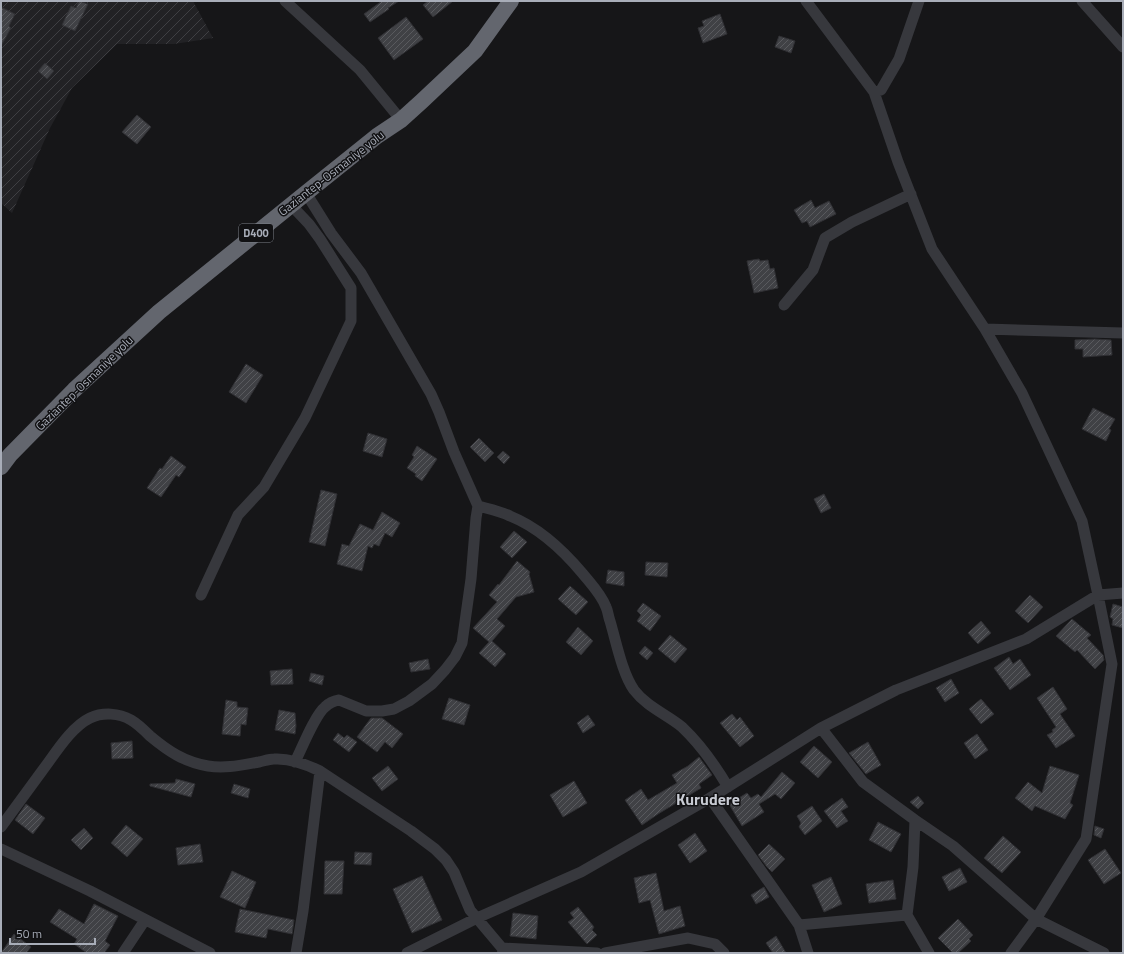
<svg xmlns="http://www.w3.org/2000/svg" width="1124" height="954" font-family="'Titillium Web',sans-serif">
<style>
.industrial{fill:url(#industrial-furrows)}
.building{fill:url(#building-hatch);stroke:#303034}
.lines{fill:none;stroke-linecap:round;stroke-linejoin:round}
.minor{stroke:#37383d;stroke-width:11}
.highway{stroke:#63666e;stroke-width:16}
.labels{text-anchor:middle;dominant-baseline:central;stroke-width:3;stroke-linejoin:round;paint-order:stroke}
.shield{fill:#111113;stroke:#7b7e86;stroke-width:1}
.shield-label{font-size:11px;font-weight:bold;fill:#a8adb8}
.street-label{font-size:12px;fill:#a8adb8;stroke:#111113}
.district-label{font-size:16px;font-weight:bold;fill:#c9ccd4;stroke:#111113}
</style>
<defs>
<pattern id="industrial-furrows" width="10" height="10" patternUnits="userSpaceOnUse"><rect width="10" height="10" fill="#222225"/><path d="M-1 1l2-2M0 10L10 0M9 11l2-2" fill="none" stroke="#3f3f43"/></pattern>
<pattern id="building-hatch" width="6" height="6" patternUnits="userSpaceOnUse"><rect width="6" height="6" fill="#404145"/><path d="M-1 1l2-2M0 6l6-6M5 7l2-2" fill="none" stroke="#595a5e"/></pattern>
</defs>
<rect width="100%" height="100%" fill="#161618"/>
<path class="industrial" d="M 1,1 L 193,1 L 213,38 L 174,44 L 117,44 L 72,88 L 50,128 L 12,213 L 1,203 Z"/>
<path class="building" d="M 79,1 L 88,4 L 75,31 L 62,25 L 71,6 L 76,8 Z
M 382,1 L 399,1 L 388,8 L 389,9 L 370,22 L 364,14 Z
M 428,1 L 453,1 L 433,17 L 423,5 Z
M 1,7 L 15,14 L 9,26 L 11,28 L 1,46 Z
M 720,14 L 727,34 L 703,43 L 698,28 L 704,26 L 702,21 Z
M 406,17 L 423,39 L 394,60 L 378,38 Z
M 779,36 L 795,41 L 791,53 L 775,47 Z
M 45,63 L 54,71 L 47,79 L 38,71 Z
M 137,115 L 151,127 L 137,144 L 122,132 Z
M 811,200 L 815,208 L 829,201 L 836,214 L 810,227 L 807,221 L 802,223 L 794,210 Z
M 759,259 L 760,261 L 768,260 L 770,269 L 774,268 L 778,288 L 754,293 L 747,261 Z
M 1095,339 L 1111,340 L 1112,355 L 1083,357 L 1083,349 L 1075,349 L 1075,340 Z
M 246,364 L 263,375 L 246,403 L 229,392 Z
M 1093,408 L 1115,419 L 1109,429 L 1111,430 L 1106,441 L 1082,429 Z
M 368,433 L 387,439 L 382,457 L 363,451 Z
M 479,438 L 494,453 L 485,462 L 470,447 Z
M 417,446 L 437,459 L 422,481 L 415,476 L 416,474 L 407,468 L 414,457 L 412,455 Z
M 503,451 L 510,457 L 504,464 L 497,457 Z
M 171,456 L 186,467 L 179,477 L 176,475 L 161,497 L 147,488 L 160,468 L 162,469 Z
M 321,490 L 337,494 L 325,546 L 309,542 Z
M 824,494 L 831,508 L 821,513 L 814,499 Z
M 382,512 L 400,523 L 392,537 L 385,533 L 379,546 L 374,544 L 372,548 L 368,546 L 362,571 L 337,564 L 342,544 L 349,546 L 360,524 L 373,530 Z
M 514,531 L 527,542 L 512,558 L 500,547 Z
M 517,561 L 530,572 L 529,574 L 534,592 L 516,597 L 497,619 L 505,626 L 492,641 L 506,654 L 495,667 L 479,653 L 489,642 L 473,628 L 497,602 L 489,595 L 498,584 L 499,585 Z
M 646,562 L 668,563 L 667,577 L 645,575 Z
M 608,570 L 624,572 L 624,586 L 606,583 Z
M 570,586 L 588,602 L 576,615 L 558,599 Z
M 1030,595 L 1043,607 L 1028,623 L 1015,611 Z
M 643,603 L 661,616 L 650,631 L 637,621 L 641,615 L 637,611 Z
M 1113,604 L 1123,607 L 1123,628 L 1112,625 L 1113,619 L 1110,617 Z
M 1072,619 L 1091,635 L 1087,638 L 1103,655 L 1104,660 L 1095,669 L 1077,650 L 1075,652 L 1056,636 Z
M 981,621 L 991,633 L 978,644 L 968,633 Z
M 578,627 L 593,641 L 581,655 L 566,642 Z
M 670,635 L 687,649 L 675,663 L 658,649 Z
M 645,646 L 653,653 L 647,660 L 639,653 Z
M 1009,657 L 1013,664 L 1020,659 L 1031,675 L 1010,690 L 994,668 Z
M 428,659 L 430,669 L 411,672 L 409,663 Z
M 292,669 L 293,684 L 271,685 L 270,671 Z
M 311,673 L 324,676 L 322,685 L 309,681 Z
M 951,679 L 959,693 L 945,702 L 936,688 Z
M 1053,687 L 1067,709 L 1060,714 L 1075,736 L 1056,748 L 1047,735 L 1053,732 L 1052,730 L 1056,727 L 1037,698 Z
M 449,698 L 470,705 L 464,725 L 442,719 Z
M 981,699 L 994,714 L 981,724 L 969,709 Z
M 226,700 L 237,702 L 237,707 L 248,708 L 246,725 L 241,724 L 240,736 L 222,734 Z
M 279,710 L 295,713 L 296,726 L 295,734 L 275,730 Z
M 732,714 L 737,720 L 740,717 L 754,736 L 740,747 L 720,723 Z
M 588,715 L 595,725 L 583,733 L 577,723 Z
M 371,718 L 382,718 L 403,734 L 392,748 L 385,742 L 377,752 L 357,737 Z
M 338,733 L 344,738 L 347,735 L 357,742 L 349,752 L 333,740 Z
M 977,734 L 988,750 L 975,759 L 964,743 Z
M 132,741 L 133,758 L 112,759 L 111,743 Z
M 868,742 L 881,765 L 866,774 L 849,753 Z
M 814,746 L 832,762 L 818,778 L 800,762 Z
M 699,757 L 712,775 L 699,784 L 701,788 L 658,814 L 642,825 L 625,800 L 641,789 L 648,800 L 677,783 L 672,775 L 688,766 Z
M 388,766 L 398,779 L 382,791 L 372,778 Z
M 1050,766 L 1079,775 L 1070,803 L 1073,805 L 1065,819 L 1035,806 L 1032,811 L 1015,798 L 1028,782 L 1042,793 Z
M 782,772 L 795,783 L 781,799 L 775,794 L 759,804 L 764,812 L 742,826 L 729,804 L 747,793 L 751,798 L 758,794 L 761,797 Z
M 176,779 L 195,784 L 191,797 L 150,786 L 150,784 L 175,783 Z
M 574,781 L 587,803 L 563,817 L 550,795 Z
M 234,784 L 250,789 L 248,798 L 231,793 Z
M 918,796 L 924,803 L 918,809 L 910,802 Z
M 842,798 L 848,807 L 841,811 L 848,821 L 837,828 L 824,811 Z
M 26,804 L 45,818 L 33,834 L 15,820 Z
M 812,806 L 822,821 L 805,835 L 799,827 L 801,823 L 797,816 Z
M 878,822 L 901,834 L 891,852 L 869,840 Z
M 126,825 L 143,839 L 127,857 L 111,843 Z
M 1095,826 L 1104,829 L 1101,838 L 1094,835 Z
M 84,828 L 93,838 L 81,850 L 71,840 Z
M 695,833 L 707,851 L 690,863 L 678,845 Z
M 1003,836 L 1021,852 L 1002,873 L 984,858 Z
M 200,844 L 203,862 L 178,865 L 176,848 Z
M 769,844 L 785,859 L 772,872 L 767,867 L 758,855 Z
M 1105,849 L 1121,873 L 1104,884 L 1088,860 Z
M 355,852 L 372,853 L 371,865 L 354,864 Z
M 325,861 L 344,861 L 342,894 L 324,894 Z
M 960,868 L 967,882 L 949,891 L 942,877 Z
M 232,871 L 256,882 L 245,908 L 220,897 Z
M 656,873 L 664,911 L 680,906 L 685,926 L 659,934 L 650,900 L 639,903 L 634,878 Z
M 422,876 L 442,920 L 412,933 L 393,889 Z
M 831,877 L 842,904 L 824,912 L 812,885 Z
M 893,880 L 896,899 L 869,903 L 866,884 Z
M 764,887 L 769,897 L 756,904 L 751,895 Z
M 94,904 L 118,916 L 105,941 L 110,945 L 104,953 L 87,953 L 74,944 L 77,939 L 50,922 L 59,909 L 84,924 Z
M 578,907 L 594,927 L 592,930 L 597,935 L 587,944 L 568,922 L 574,918 L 570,913 Z
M 240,909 L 294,920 L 292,934 L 268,929 L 266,938 L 235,932 Z
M 513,913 L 538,916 L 536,939 L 510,936 Z
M 958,919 L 973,935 L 969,939 L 971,941 L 958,953 L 953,953 L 938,938 Z
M 14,934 L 31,947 L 26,953 L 1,953 Z
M 776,936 L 786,953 L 773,953 L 766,943 Z"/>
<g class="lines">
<path class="minor" d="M 285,1 L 360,70 L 401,120
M 806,1 L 874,92 L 898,162 L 932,249 L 985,329 L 1022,393 L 1082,521 L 1098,595 L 1112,664 L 1086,839 L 1036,919 L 1011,953
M 1082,1 L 1123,47
M 874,92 L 881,90 L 899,59 L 919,1
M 306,193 L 331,233 L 361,273 L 431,394 L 439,412 L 454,452 L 478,506 C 489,509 500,511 510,516 C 540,528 563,550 583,574 C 591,584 601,594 606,607 C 608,611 608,616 610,621 C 616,641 622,673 634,690 C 647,707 666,714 682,727 C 701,745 715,765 728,787
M 784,305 L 813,270 L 825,238 L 852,222 L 911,194
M 985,329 L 1123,333
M 201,595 L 238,515 L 264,487 L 305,418 L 351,321 L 351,288 L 320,239 L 309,224 L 291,205
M 821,728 L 863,782 L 915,820 L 953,846 L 1036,919 L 1104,953
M 295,762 C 302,748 315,715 325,707 C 329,703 333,701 339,700 L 366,711 L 382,711 L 394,709 L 409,701 L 432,684 L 445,670 L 455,657 L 462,643 L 471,579 L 476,518 L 478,506
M 710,798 L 799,925 L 808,953
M 915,820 L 913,867 L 907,915 L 929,953
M 1,827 C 15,808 28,790 42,771 C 55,754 71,727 90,718 C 103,712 119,713 131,720 C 138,724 144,730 150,736 C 168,751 184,762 208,766 C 225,769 242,765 259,762 C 264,761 269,759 274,759 C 290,758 306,764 320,771 L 411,831 L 435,849 L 446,860 L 454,872 L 470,910 L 502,948 L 503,953
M 1,849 L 90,891 L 210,953
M 799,925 L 907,915
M 502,948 L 597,953
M 123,953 L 145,920
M 296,953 L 303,911 L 320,771
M 407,953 L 477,918 L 581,872 L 710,798 L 821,728 L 896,690 L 1026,639 L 1098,595 L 1123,593
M 605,953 L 688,938 L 715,944 L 724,953"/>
<path class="highway" d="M 1,467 L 10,455 L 74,390 L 159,312 L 306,193 L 377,136 L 401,120 L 422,101 L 475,51 L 511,1"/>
</g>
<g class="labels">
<rect class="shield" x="239" y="224" width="34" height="18" rx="3"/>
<g class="shield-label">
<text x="256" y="233">D400</text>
</g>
<g class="street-label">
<text transform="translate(331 173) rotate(-38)">Gaziantep-Osmaniye yolu</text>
<text transform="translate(84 383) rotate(-44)">Gaziantep-Osmaniye yolu</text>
</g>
<g class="district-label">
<text x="708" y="799">Kurudere</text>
</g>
</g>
<rect width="1124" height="954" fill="none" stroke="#a8adb8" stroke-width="4"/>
<path d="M10 938v6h85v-6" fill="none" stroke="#a8adb8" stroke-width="2"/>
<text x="16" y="938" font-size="12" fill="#a8adb8" stroke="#111113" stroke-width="3" paint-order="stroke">50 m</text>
</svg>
